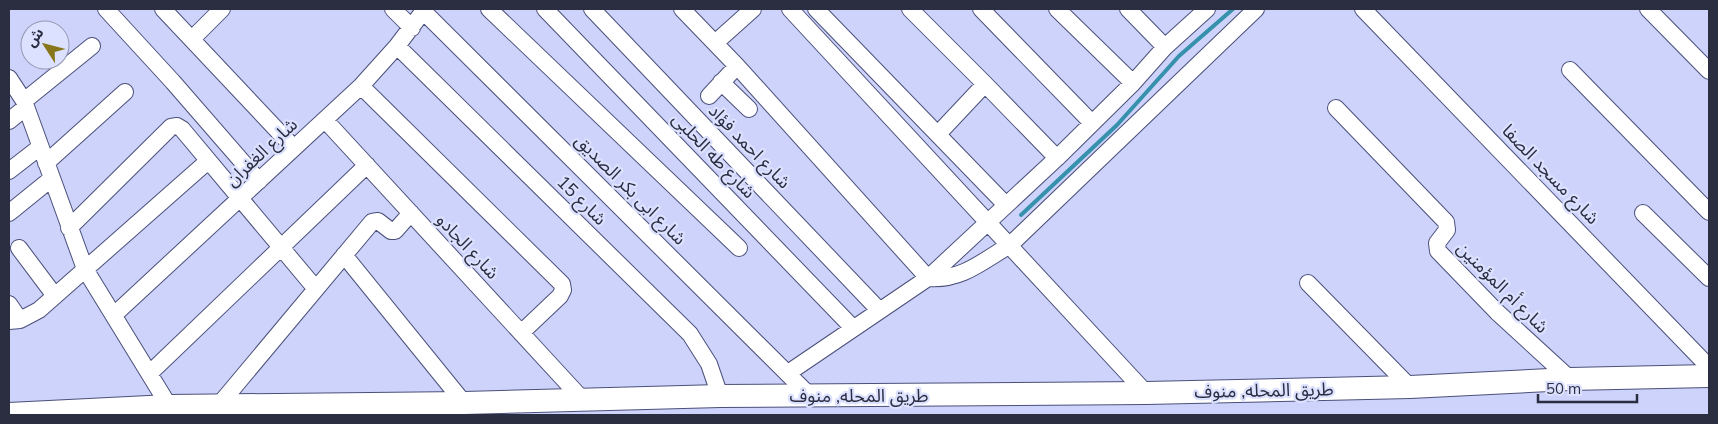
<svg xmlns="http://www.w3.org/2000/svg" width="1718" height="424" font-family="Mulish,'Noto Sans Arabic',sans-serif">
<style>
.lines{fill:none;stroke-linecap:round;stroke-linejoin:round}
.stream{stroke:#3691ac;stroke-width:4}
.street-casing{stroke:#4b507a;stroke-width:18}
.secondary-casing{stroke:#4b507a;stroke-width:24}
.street{stroke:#fff;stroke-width:16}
.secondary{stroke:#fff;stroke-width:22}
.labels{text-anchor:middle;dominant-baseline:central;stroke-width:4.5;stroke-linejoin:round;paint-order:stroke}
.street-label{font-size:18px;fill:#2b2e41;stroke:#dce1ff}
</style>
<rect width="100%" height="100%" fill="#cdd3fa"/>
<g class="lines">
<path class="stream" d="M 1021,215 L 1117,125 L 1179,56 L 1233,9"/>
<defs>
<path id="street" d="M 106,9 L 173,82 L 259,181
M 163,9 L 294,148
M 393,9 L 412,28
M 489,9 L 739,248
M 545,9 L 853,328
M 592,9 L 879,310
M 682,9 L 737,66 L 928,278
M 790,9 L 1146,393
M 816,9 L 1006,205
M 910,9 L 985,84 L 1057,158
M 981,9 L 1092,123
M 1057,9 L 1133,83
M 1128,9 L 1165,47
M 1363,9 L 1709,367
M 1648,9 L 1709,71
M 423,11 L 809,395
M 192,39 L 222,9
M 715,43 L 753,9
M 397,46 L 690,334 L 709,364 L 720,396
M 1570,70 L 1709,212
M 9,78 L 24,101 L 85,269 L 169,406
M 721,82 L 749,109
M 361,86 L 562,284 L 563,290 L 560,296 L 521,333
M 709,96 L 737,66
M 24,101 L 92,46
M 1336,108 L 1446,222 L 1447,230 L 1437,243 L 1438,251 L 1497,312 L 1570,379
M 325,120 L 582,399
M 9,121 L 26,107
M 938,134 L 985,84
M 46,163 L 125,92
M 9,171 L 40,147
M 9,213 L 51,179
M 1643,213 L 1709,278
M 69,228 L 171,127 L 177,126 L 182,129 L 316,289
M 19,248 L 55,296
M 344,255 L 464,403
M 928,278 C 961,281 983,261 1010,245 L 1256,9
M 1308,283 L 1410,387
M 9,304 L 20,320
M 114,315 L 361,86 L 397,46 L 425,9
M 9,321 L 20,320 L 39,310 L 208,161
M 150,373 L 367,165
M 788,373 L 928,278 L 1057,158 L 1133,83 L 1165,47 L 1207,9
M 219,405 L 372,222 L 378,221 L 391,231 L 395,231 L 411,213"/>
<path id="secondary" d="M 9,414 L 169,406 L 464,403 L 720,396 L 1146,393 L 1410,387 L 1570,379 L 1709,376"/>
</defs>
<use href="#street" class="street-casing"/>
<use href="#secondary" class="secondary-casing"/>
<use href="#street" class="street"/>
<use href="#secondary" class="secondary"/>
</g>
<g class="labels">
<g class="street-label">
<text transform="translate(750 146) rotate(46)">شارع احمد فؤاد</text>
<text transform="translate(261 152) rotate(-43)">شارع الغفران</text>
<text transform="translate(714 155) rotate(46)">شارع طه الحلبى</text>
<text transform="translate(1551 174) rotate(46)">شارع مسجد الصفا</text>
<text transform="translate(631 189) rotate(45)">شارع ابى بكر الصديق</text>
<text transform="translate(582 200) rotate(45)">شارع 15</text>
<text transform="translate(468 246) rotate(47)">شارع الجادو</text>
<text transform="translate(1503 287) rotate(45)">شارع أم المؤمنين</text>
<text transform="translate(1264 390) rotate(-1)">طريق المحله, منوف</text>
<text x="859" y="395">طريق المحله, منوف</text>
</g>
</g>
<rect width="1718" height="424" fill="none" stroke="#2b2e41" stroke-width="20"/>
<g transform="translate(45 45) rotate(306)"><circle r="24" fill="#dce1ff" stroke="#9599b3"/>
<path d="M0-4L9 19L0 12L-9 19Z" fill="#88761a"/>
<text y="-8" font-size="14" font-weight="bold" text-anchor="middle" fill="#2b2e41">ش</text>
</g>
<path d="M1538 394v8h99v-8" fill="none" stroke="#2b2e41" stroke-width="2.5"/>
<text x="1546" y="394" font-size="15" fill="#2b2e41" stroke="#dce1ff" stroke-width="4" paint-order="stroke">50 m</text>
</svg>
